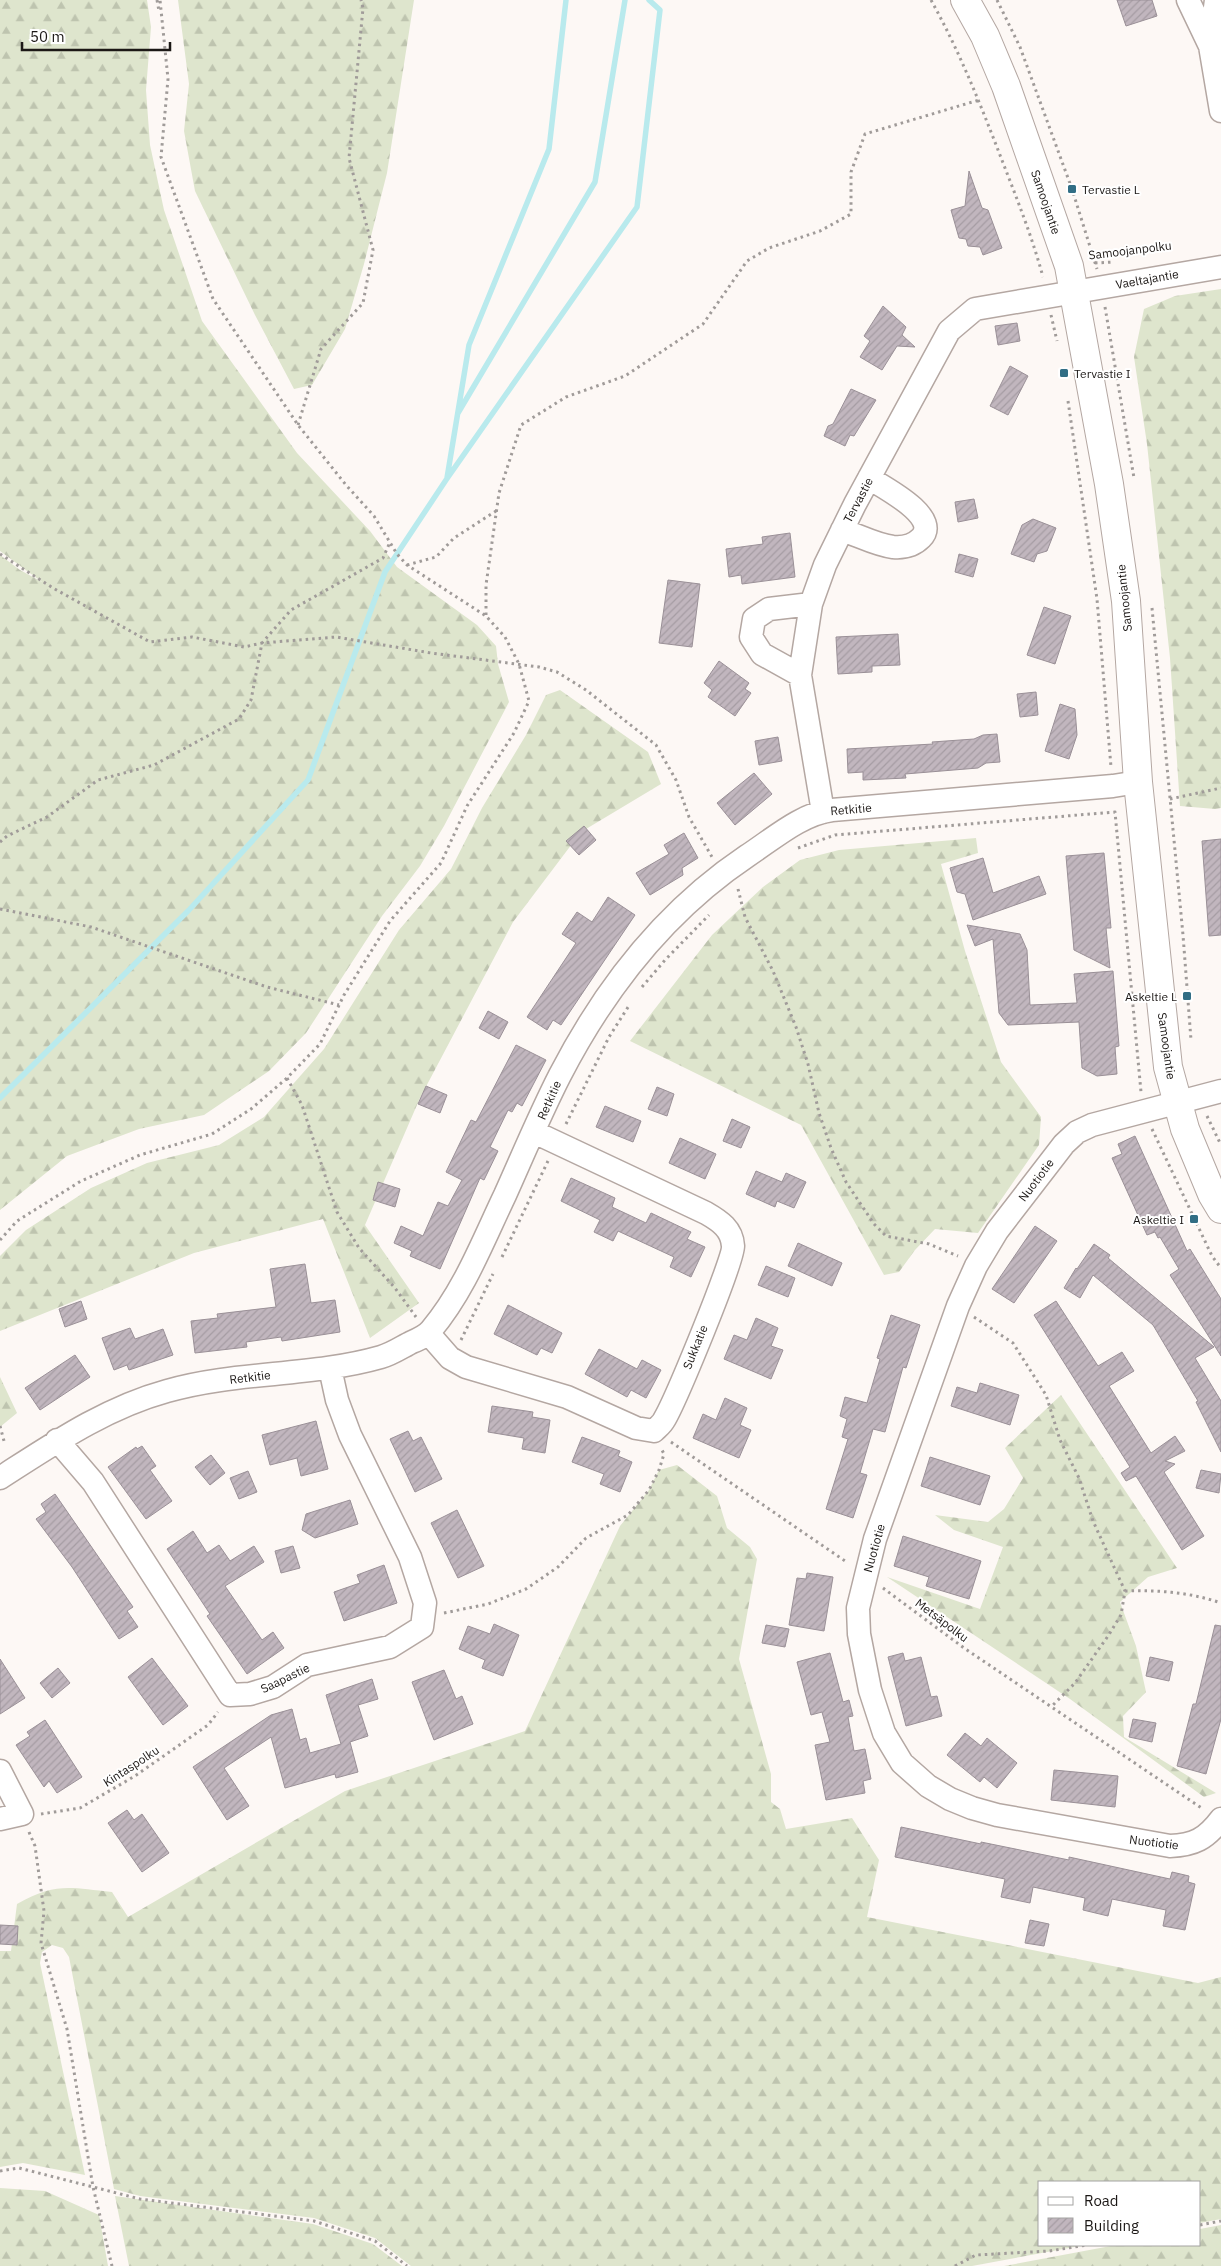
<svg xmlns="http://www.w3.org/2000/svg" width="1221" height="2266" font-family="'IBM Plex Sans',sans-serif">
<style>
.forest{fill:url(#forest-firs)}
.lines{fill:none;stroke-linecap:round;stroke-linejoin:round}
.stream{stroke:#b9eaed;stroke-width:5.5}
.building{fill:url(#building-hatch);stroke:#9a9097}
.minor-casing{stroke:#b4a7a2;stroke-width:25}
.tertiary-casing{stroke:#b4a7a2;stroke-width:30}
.path{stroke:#a09b99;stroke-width:3;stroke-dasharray:2.5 4;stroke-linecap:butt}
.minor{stroke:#fff;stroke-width:22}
.tertiary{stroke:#fff;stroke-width:28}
.poi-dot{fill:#316e85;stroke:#fff;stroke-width:2}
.labels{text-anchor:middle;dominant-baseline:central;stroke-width:4;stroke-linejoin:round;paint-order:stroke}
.poi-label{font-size:12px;fill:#1c1816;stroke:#fff;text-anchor:start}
.street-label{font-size:12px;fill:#1c1816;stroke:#fff}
</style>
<defs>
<pattern id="forest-firs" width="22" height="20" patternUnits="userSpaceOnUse" patternTransform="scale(1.25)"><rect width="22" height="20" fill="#dee5cd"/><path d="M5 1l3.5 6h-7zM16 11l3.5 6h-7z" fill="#bec4af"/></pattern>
<pattern id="building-hatch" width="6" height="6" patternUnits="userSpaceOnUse" patternTransform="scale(1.25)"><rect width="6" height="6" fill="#c1b6be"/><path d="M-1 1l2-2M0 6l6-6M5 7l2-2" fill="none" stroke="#a59ca3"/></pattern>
</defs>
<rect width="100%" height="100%" fill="#fdf8f5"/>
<path class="forest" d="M 0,0 L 147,0 L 151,27 L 146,90 L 150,145 L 164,210 L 202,321 L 297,453 L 370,531 L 397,567 L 477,625 L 496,646 L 498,664 L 509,702 L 444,826 L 420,866 L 382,916 L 306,1033 L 269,1071 L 204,1115 L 139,1129 L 67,1156 L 0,1210 L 0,555 L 20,570 L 42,582 L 0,551 Z
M 178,0 L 414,0 L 387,173 L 364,264 L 345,329 L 312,385 L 294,389 L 255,315 L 195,191 L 184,131 L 189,84 Z
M 1221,289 L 1221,808 L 1215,809 L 1180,806 L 1170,658 L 1147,444 L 1134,357 L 1144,309 L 1175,296 Z
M 560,690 L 648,752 L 661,784 L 581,832 L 513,922 L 420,1098 L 365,1225 L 419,1303 L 370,1338 L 323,1219 L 194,1253 L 0,1331 L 0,1256 L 26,1230 L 91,1188 L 147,1163 L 219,1145 L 264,1117 L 324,1049 L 399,930 L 451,869 L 482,808 L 526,735 L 546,695 Z
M 976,838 L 978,853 L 941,864 L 965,951 L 1001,1062 L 1041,1117 L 1039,1145 L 978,1233 L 935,1229 L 915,1250 L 899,1272 L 884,1275 L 801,1125 L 630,1041 L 712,935 L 763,887 L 800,860 L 839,850 Z
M 0,1377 L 17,1413 L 0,1427 Z
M 1061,1395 L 1177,1568 L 1148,1577 L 1120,1602 L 1136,1646 L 1146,1692 L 1123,1716 L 1124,1737 L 1216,1793 L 1204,1797 L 1070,1699 L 887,1577 L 980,1609 L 1003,1547 L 954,1530 L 935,1515 L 988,1522 L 1004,1509 L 1023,1478 L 1005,1448 Z
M 677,1465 L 717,1496 L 727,1528 L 750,1547 L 757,1559 L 739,1659 L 771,1774 L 771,1802 L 780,1809 L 786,1829 L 852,1818 L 879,1860 L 867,1917 L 1198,1983 L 1221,1977 L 1221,2219 L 1200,2223 L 1200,2182 L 1040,2182 L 1040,2245 L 1085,2245 L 972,2266 L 411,2266 L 375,2238 L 314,2218 L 140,2196 L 114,2189 L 69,1957 L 63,1948 L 52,1945 L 42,1952 L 40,1963 L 85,2175 L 23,2163 L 0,2167 L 0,1951 L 11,1951 L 17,1904 C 56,1882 70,1888 112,1892 L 128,1917 L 345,1791 L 525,1731 L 620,1526 L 649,1490 L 659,1470 Z
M 0,2188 L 45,2191 L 99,2215 L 108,2266 L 0,2266 Z
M 115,2196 L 313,2224 L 373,2244 L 402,2266 L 129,2266 Z
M 1221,2225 L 1221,2266 L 1004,2266 L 1116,2245 L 1200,2245 L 1200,2229 Z"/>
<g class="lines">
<path class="stream" d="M 458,413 L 595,182 L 625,0
M 447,478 L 469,345 L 549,149 L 566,0
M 0,1098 L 189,910 L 308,780 L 385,572 L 446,480 L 637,207 L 660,10 L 649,0"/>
</g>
<path class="building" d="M 1117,0 L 1152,0 L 1157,16 L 1126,26 Z
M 969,171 L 982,208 L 988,210 L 1002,248 L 983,255 L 980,247 L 968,246 L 966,239 L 959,238 L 951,210 L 965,206 Z
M 883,306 L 906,327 L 902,335 L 915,347 L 897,346 L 882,370 L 860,357 L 870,341 L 864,336 Z
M 1017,323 L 1020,341 L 998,345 L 995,326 Z
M 1010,366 L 1028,376 L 1008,415 L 990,406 Z
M 851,389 L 876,400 L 854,436 L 850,435 L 845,446 L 824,436 L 828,426 L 833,424 Z
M 974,499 L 978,518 L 958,522 L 955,502 Z
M 1033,519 L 1056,528 L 1047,551 L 1037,554 L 1034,562 L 1011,554 L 1022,525 Z
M 790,533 L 795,577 L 742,584 L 741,575 L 729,577 L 726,549 L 763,544 L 762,537 Z
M 959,554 L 978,559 L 973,577 L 955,572 Z
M 668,580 L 700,584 L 692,647 L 659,643 Z
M 1044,607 L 1071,616 L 1055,664 L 1027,655 Z
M 898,634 L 900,665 L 872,666 L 872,672 L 838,674 L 836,637 Z
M 719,661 L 749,683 L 745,689 L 751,693 L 735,716 L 708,697 L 712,690 L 704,683 Z
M 1036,692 L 1038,715 L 1020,717 L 1017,694 Z
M 1060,704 L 1075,709 L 1077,735 L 1069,759 L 1045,751 Z
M 997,734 L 1000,762 L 986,763 L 978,768 L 905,774 L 906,778 L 863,780 L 863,772 L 848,773 L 847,749 L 933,744 L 932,742 L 974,739 L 983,735 Z
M 778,737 L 782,761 L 759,765 L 755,741 Z
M 754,773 L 772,794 L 735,825 L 717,803 Z
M 584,826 L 596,840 L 579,855 L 566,841 Z
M 684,833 L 698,858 L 682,868 L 683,875 L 650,895 L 636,873 L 669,854 L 664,845 Z
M 1221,839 L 1221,935 L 1209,936 L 1202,841 Z
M 1104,853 L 1111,928 L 1106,928 L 1110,968 L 1074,950 L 1066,856 Z
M 983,858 L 993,893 L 1039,876 L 1046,894 L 973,920 L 965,894 L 957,892 L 950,868 Z
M 608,897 L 635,915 L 561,1025 L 553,1020 L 547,1030 L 527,1017 L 576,943 L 562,934 L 577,912 L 592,922 Z
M 967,925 L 1020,934 L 1027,950 L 1030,1005 L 1077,1003 L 1074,974 L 1113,971 L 1119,1046 L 1115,1047 L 1117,1074 L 1097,1076 L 1082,1068 L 1079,1022 L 1008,1025 L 999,1013 L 993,939 L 975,946 Z
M 488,1011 L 508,1022 L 499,1039 L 479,1028 Z
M 516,1045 L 546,1060 L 522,1106 L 517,1103 L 512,1112 L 508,1110 L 490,1147 L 498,1151 L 484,1180 L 480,1178 L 440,1269 L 410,1256 L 412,1251 L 394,1243 L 401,1226 L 423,1236 L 438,1202 L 448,1206 L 462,1180 L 446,1172 L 471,1120 L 476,1122 Z
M 426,1086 L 447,1095 L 440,1113 L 418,1104 Z
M 657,1087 L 674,1094 L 667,1116 L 648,1109 Z
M 605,1106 L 641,1121 L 633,1142 L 596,1127 Z
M 732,1119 L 750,1127 L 741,1148 L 723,1141 Z
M 1135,1136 L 1187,1251 L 1190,1249 L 1221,1299 L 1221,1356 L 1170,1275 L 1179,1269 L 1160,1237 L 1158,1238 L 1155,1232 L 1147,1235 L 1112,1158 L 1122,1154 L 1118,1144 Z
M 680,1138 L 716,1154 L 705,1179 L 669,1163 Z
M 756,1171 L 782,1182 L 786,1173 L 806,1182 L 794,1208 L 777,1201 L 775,1207 L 746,1194 Z
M 571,1178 L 615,1198 L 612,1207 L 646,1223 L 651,1213 L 691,1232 L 687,1239 L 705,1247 L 691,1277 L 670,1267 L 674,1257 L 618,1231 L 613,1241 L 594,1232 L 600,1220 L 561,1201 Z
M 378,1182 L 400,1189 L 395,1207 L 373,1200 Z
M 1035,1226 L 1057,1241 L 1014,1303 L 992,1289 Z
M 798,1243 L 842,1263 L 832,1286 L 788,1266 Z
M 1094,1244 L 1110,1255 L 1108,1258 L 1214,1347 L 1195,1358 L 1221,1401 L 1221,1452 L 1196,1402 L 1198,1401 L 1153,1325 L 1093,1275 L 1080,1298 L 1064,1288 L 1076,1268 L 1077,1269 Z
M 305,1264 L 311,1303 L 335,1300 L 340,1332 L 282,1341 L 281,1337 L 246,1342 L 247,1347 L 195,1353 L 191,1321 L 218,1318 L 217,1314 L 276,1307 L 270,1269 Z
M 766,1266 L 795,1278 L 788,1297 L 758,1285 Z
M 81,1301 L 87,1319 L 65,1327 L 59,1309 Z
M 1056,1301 L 1098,1366 L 1122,1352 L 1134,1371 L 1109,1386 L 1151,1453 L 1175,1436 L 1185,1451 L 1165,1461 L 1175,1464 L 1164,1472 L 1204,1536 L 1182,1550 L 1136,1476 L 1126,1481 L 1121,1473 L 1130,1467 L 1034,1315 Z
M 508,1305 L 562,1333 L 552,1353 L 541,1348 L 537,1355 L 494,1334 Z
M 891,1315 L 920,1325 L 906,1368 L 903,1367 L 885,1432 L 873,1429 L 860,1473 L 867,1475 L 853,1518 L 826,1509 L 848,1439 L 842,1437 L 847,1419 L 840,1416 L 845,1397 L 867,1403 L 880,1359 L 877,1358 Z
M 756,1318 L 778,1328 L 771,1346 L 783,1350 L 771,1379 L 724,1359 L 734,1335 L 747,1340 Z
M 130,1328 L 135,1339 L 163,1329 L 173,1355 L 129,1370 L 127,1365 L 114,1370 L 102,1338 Z
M 599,1349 L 637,1369 L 642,1360 L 661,1370 L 646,1398 L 631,1390 L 627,1397 L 585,1374 Z
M 75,1355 L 90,1377 L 40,1410 L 25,1388 Z
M 980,1383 L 1019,1395 L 1010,1425 L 951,1406 L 957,1387 L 977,1393 Z
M 725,1398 L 747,1408 L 740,1425 L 751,1430 L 739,1458 L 693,1438 L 703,1414 L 716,1420 Z
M 492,1406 L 533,1412 L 532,1417 L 550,1420 L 545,1453 L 522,1449 L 524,1438 L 488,1432 Z
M 316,1421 L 328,1469 L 301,1476 L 297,1458 L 270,1465 L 262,1435 Z
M 408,1431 L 413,1441 L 421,1437 L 442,1479 L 415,1492 L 390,1439 Z
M 582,1437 L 620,1451 L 618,1456 L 632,1462 L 620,1492 L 600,1484 L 604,1474 L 572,1462 Z
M 142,1446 L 156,1466 L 150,1470 L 172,1501 L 146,1519 L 108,1467 L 136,1447 L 137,1449 Z
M 211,1455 L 225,1473 L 210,1485 L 195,1467 Z
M 930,1457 L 990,1476 L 980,1505 L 921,1486 Z
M 1201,1470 L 1221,1474 L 1219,1493 L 1196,1488 Z
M 248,1471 L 257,1492 L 239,1499 L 230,1478 Z
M 55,1494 L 133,1607 L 127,1611 L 138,1627 L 119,1639 L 72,1567 L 36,1519 L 46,1512 L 41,1504 Z
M 350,1500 L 358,1524 L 315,1538 L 302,1530 L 306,1514 Z
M 457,1510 L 484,1566 L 458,1578 L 431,1523 Z
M 193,1531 L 207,1553 L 219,1545 L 230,1561 L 254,1546 L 264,1562 L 225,1586 L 262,1640 L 273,1632 L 284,1648 L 247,1674 L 207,1616 L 210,1614 L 167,1549 Z
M 903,1536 L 981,1561 L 969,1599 L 926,1586 L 929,1577 L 894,1566 Z
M 293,1546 L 300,1568 L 281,1573 L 275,1551 Z
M 384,1565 L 397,1603 L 344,1621 L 334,1592 L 360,1583 L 357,1575 Z
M 807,1573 L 833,1577 L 824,1631 L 789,1625 L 797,1578 L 806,1579 Z
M 494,1624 L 519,1635 L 503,1676 L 482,1668 L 485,1660 L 459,1649 L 468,1626 L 490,1634 Z
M 766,1625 L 789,1629 L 785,1647 L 762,1643 Z
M 1215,1625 L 1221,1626 L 1221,1719 L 1206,1774 L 1177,1766 L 1193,1704 L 1196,1704 Z
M 830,1653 L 843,1702 L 849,1700 L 853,1716 L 848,1717 L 854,1751 L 865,1749 L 871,1779 L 863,1781 L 865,1793 L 826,1800 L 815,1745 L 830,1742 L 822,1712 L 811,1715 L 797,1662 Z
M 903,1653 L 905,1661 L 921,1657 L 931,1697 L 937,1696 L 942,1716 L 906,1726 L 888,1657 Z
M 1150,1657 L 1173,1662 L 1169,1681 L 1146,1676 Z
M 152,1658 L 188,1706 L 163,1725 L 128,1677 Z
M 0,1659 L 25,1698 L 0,1714 Z
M 58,1668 L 70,1683 L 52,1698 L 40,1683 Z
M 444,1670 L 456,1699 L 462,1696 L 473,1724 L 434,1740 L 412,1682 Z
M 372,1679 L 378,1699 L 358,1705 L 368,1736 L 350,1742 L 358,1772 L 336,1778 L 335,1774 L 285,1788 L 271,1737 L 224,1768 L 249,1806 L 227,1820 L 193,1767 L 271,1715 L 292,1709 L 300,1740 L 306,1738 L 310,1753 L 341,1744 L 326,1695 Z
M 1133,1719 L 1156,1723 L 1152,1742 L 1129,1737 Z
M 45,1720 L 82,1777 L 57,1793 L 49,1781 L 44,1787 L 16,1745 L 30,1736 L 27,1732 Z
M 965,1733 L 981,1746 L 987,1738 L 1017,1763 L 997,1788 L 984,1777 L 980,1782 L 947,1755 Z
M 1054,1770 L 1118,1776 L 1115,1807 L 1051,1800 Z
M 127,1810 L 134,1820 L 142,1814 L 169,1853 L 142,1872 L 108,1823 Z
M 901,1827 L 981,1844 L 981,1842 L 1069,1860 L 1069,1857 L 1170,1879 L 1172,1872 L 1189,1876 L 1188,1882 L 1195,1884 L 1185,1930 L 1163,1926 L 1166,1910 L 1112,1899 L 1108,1916 L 1083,1910 L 1085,1898 L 1033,1887 L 1030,1903 L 1001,1897 L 1005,1879 L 895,1857 Z
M 1030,1920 L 1049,1924 L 1044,1946 L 1025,1943 Z
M 0,1925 L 18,1926 L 17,1945 L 0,1944 Z"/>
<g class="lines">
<defs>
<path id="minor" d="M 1188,0 L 1210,46 L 1221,111
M 1210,46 L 1216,0
M 842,530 C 858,535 876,545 893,547 C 904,548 913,546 921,538 C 942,517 883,487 869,478
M 800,675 L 762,654 L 751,637 L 754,619 L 769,609 L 811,604
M 823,812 L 800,675 L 811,604 L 825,565 L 855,504 L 949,331 L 975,309 L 1221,267
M 1221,1091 L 1092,1125 L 1077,1132 L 1064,1144 L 997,1231 L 976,1266 L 958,1306 L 875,1539 L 858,1608 L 859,1634 L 870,1690 L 884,1733 L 902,1763 L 928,1786 L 950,1799 L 972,1808 L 997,1815 L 1170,1846 C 1194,1845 1206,1839 1221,1819
M 429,1334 L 450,1358 L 466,1367 L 567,1397 L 636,1428 L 654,1431 C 658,1427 662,1424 664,1420 C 675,1402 734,1260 733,1246 C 732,1229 720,1221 706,1213 L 534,1132
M 57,1440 L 93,1482 L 230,1695 L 250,1694 L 273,1687 L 307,1665 L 390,1647 L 422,1627 L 425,1603 L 410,1557 L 350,1435 L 337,1400 L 330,1368
M 0,1478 C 53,1444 105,1408 167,1391 C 236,1371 311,1377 381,1357 C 392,1354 402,1347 412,1342 C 419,1339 426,1336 431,1330 C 464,1291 483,1241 505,1195 C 523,1155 540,1114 560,1075 C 605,988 665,911 747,856 C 773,839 801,814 832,810 L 1113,786 L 1138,782
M 0,1771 L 22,1814 L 0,1819"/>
<path id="tertiary" d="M 965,0 L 985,36 L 1006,86 L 1069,266 L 1109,484 L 1126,601 L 1138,782 L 1168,1067 L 1185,1129 L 1212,1194 L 1221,1209"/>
</defs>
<use href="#minor" class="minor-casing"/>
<use href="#tertiary" class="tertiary-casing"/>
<path class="path" d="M 157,0 L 159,11
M 931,0 C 961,54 983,111 1005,168 C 1019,204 1033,240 1043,277
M 997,0 L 1020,47 L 1072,189 L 1097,269
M 1095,263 L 1114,262
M 1105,307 L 1134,478
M 1051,315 L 1057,341
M 1068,401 L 1097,599 L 1111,767
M 298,425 L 321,349 L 363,303 L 373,250 L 349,158 L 363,8 L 361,0
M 0,554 L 53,588 L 150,642 L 192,637 L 244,647 L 262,643 L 336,637 L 431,653 L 539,667 L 557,672 L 586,690 L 656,745 L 676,780 L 689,817 L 712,857
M 407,565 L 436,557 L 454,538 L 496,511
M 1152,608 L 1183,935 L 1191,1040
M 486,615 L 486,585 L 499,493 L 521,425 L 566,397 L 625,376 L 703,324 L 747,261 L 769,248 L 820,231 L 851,214 L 851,172 L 865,134 L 979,100
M 1170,799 L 1221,788
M 0,842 L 7,836 L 47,817 L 98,780 L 154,765 L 239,719 L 251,700 L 262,643 L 291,610 L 383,558 L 390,542
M 798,848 L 835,835 L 1115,812 L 1141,1092
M 738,889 L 745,917 L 773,971 L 796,1027 L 808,1064 L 819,1113 L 831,1148 L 846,1182 L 874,1224 L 886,1236 L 929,1244 L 958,1256
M 0,909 L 91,927 L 267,987 L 339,1005
M 642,987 L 665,960 L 709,915
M 287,1078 L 302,1105 L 337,1212 L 359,1248 L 395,1288 L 416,1317
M 1207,1116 L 1221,1145
M 566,1124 L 609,1037 L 630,1004
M 1152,1129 L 1212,1256 L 1221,1268
M 0,1240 L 17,1221 L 81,1181 L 140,1155 L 212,1134 L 251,1109 L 287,1078 L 320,1044 L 344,995 L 390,921 L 441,863 L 467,806 L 514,733 L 529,701 L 519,664 L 505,637 L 486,616 L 407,565 L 397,554 L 374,516 L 346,485 L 298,425 L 213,299 L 161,157 L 168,79 L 160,0
M 502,1257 L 548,1161
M 974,1317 L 1013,1343 L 1046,1395 L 1060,1440 L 1079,1478 L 1093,1521 L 1125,1591 L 1121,1615 L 1108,1636 L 1075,1683 L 1052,1706
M 461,1340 L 493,1274
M 0,1426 L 4,1441
M 671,1442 L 848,1563
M 883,1588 L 964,1648 L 1203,1809
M 1125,1591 C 1158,1590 1189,1592 1221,1603
M 444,1613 L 488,1604 L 526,1589 L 558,1567 L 586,1538 L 628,1515 L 649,1490 L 659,1470 L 664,1454 L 662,1450
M 41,1814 L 80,1808 L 135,1776 L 208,1725 L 218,1712
M 29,1832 L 35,1846 L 44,1911 L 41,1943 L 67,2029 L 93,2187 L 112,2266
M 0,2171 L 19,2168 L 140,2199 L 314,2221 L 375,2241 L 407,2266
M 1200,2225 L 1221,2221
M 955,2266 L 976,2255 L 1049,2251 L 1087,2245"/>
<use href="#minor" class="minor"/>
<use href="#tertiary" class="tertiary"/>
</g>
<g class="poi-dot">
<rect x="1067" y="184" width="10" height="10" rx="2.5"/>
<rect x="1059" y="368" width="10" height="10" rx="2.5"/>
<rect x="1182" y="991" width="10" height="10" rx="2.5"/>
<rect x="1189" y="1214" width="10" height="10" rx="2.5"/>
</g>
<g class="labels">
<g class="poi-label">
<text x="1082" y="189">Tervastie L</text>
<text x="1074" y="373">Tervastie I</text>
<text x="1177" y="996" text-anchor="end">Askeltie L</text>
<text x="1184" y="1219" text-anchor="end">Askeltie I</text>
</g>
<g class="street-label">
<text transform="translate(1046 202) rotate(71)">Samoojantie</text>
<text transform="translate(1130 250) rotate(-7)">Samoojanpolku</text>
<text transform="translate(1147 279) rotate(-10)">Vaeltajantie</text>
<text transform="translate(858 500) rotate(-62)">Tervastie</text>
<text transform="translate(1124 598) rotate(-96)">Samoojantie</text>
<text transform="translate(851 809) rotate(-5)">Retkitie</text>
<text transform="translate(1167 1046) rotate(82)">Samoojantie</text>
<text transform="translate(549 1100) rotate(-66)">Retkitie</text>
<text transform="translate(1036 1180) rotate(-53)">Nuotiotie</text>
<text transform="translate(695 1347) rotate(-68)">Sukkatie</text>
<text transform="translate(250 1377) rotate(-7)">Retkitie</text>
<text transform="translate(874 1548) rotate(-74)">Nuotiotie</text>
<text transform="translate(942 1620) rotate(37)">Metsäpolku</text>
<text transform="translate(285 1678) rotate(-26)">Saapastie</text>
<text transform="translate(131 1766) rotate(-33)">Kintaspolku</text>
<text transform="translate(1154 1842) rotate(7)">Nuotiotie</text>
</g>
</g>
<rect x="1038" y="2181" width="162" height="65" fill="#ffffff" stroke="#a4a3a2"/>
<rect x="1048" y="2197" width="25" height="8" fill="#ffffff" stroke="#a4a3a2"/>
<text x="1084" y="2206" font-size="15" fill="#1c1816">Road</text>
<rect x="1048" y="2218" width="25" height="15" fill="url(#building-hatch)" stroke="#a4a3a2"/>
<text x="1084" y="2231" font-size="15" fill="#1c1816">Building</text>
<path d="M22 42v8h148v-8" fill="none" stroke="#1c1816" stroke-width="2.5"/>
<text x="30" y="42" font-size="15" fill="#1c1816" stroke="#ffffff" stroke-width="4" paint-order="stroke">50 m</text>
</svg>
